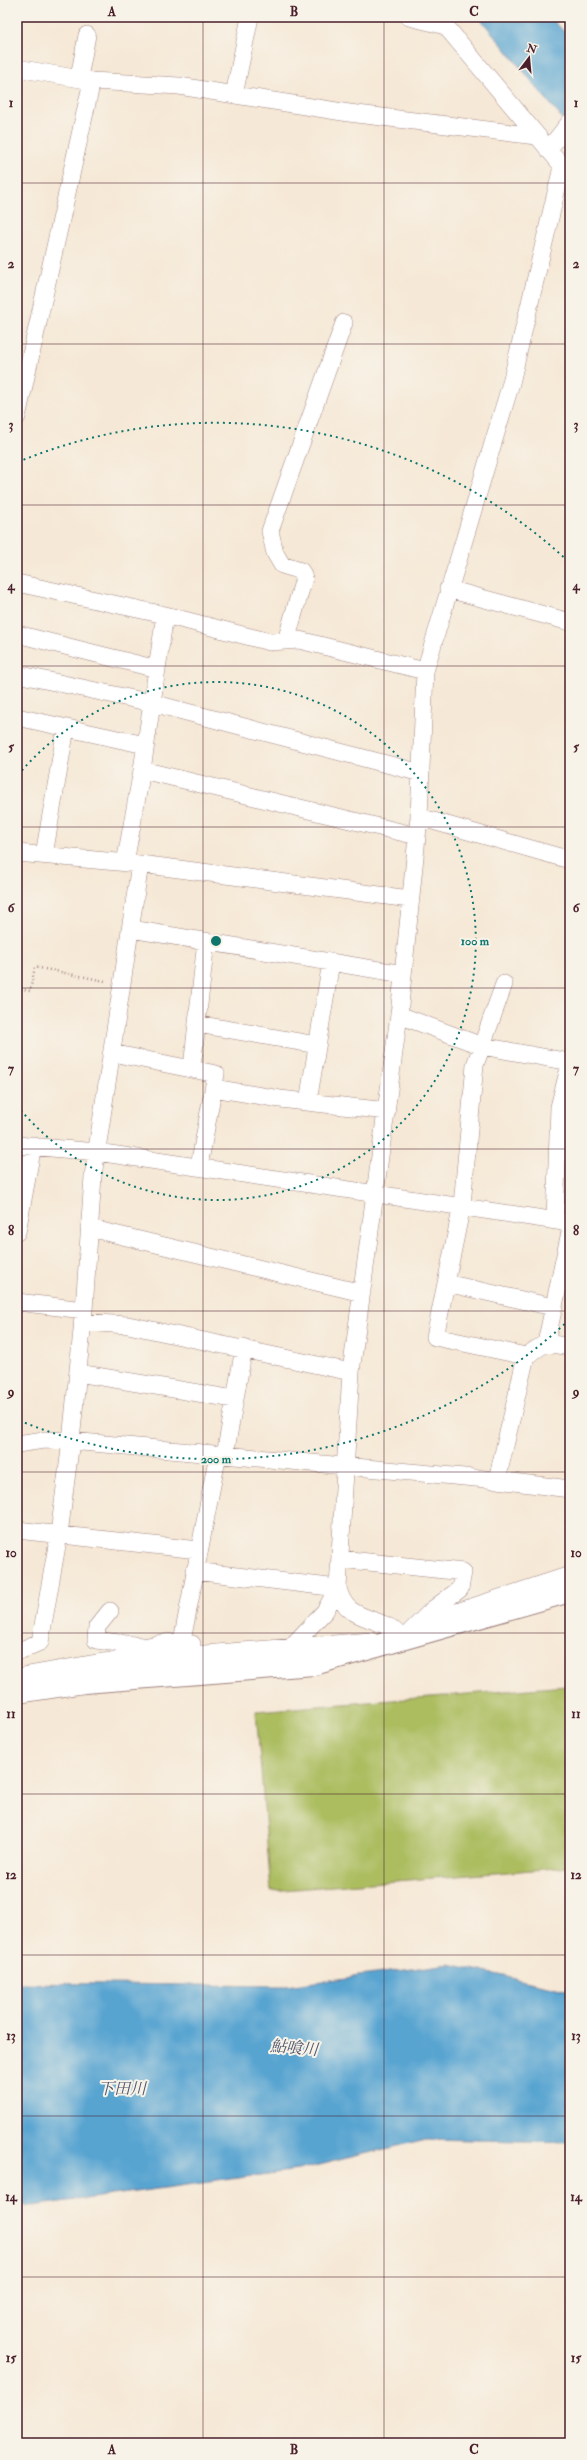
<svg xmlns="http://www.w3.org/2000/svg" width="587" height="2460" font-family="'IM FELL Double Pica','Noto Serif JP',serif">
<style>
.green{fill:#acbd60;stroke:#7b6e46}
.water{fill:#59a4d1;stroke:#52627e}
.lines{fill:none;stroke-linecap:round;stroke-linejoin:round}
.street-casing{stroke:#a08480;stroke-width:18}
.secondary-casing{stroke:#a08480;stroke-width:24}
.path{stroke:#a08480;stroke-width:2.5;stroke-dasharray:1 3;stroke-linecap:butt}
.street{stroke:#fff;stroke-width:17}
.secondary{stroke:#fff;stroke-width:22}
.grid{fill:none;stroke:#4a1f2b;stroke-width:1;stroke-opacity:0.55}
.ring{fill:none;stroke:#0f766e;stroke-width:2;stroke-dasharray:2 4}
.labels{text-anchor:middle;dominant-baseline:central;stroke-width:4;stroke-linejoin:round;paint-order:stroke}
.water-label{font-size:16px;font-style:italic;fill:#50546d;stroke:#f7f3e8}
.centre{fill:#0f766e;stroke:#f7f3e8;stroke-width:2}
.ring-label{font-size:12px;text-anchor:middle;font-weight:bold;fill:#0f766e;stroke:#f7f3e8;stroke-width:4;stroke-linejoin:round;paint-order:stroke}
.neatline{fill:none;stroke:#4a1f2b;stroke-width:1.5}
.grid-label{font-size:13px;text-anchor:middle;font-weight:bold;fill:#4a1f2b}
</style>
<rect width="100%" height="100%" fill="#f7f3e8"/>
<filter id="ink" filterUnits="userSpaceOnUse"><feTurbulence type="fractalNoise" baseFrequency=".025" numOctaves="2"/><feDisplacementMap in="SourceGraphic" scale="8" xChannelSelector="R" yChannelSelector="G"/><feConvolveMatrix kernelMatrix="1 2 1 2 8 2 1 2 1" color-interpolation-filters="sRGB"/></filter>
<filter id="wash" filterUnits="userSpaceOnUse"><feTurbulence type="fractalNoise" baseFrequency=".012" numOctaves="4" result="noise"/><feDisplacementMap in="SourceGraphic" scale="16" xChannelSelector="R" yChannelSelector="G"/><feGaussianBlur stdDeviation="0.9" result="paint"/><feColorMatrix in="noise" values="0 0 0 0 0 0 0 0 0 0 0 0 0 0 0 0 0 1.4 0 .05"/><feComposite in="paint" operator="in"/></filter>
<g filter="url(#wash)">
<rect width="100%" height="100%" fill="#f6e8d6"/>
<path class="green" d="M 567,1686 L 570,1728 L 570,1867 L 271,1891 L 256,1711 Z"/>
<path class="water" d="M 479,17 L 550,17 L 570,38 L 570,128 Z
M 449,1964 L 570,1991 L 570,2142 L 426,2139 L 298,2170 L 32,2206 L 17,2205 L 17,1983 L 286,1986 Z"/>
</g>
<g filter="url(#ink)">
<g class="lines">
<defs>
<path id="street" d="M 409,17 L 446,26
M 438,17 L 570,175
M 17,68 L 92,81 L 179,86 L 349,113 L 536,136
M 79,78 L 87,35
M 234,95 L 250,17
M 548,150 L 570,122
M 17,417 L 92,81
M 17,583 L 165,615 L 270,642 L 299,640 L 425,671
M 448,589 L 570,622
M 17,634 L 157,669
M 286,641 L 304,578 L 301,571 L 282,565 L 275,553 L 270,531 L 344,323
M 17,674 L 152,703 L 421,773
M 17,717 L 145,745
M 142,770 L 417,836
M 419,817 L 570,860
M 17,853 L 140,864 L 410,899
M 44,855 L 66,728
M 125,863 L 142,770 L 165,615
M 131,929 L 403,974
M 504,984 L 475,1065 L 462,1205 L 435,1337 L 526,1356
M 399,1015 L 482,1046 L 570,1062
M 197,1024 L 317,1045
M 112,1053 L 216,1074 L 199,1166
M 192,1068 L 206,941
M 213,1088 L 280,1099 L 387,1111
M 308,1102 L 331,962
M 17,1145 L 97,1152 L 570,1223
M 555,1220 L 559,1107 L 570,1064
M 89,1228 L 362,1293
M 17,1232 L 33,1145
M 446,1283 L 553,1307
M 17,1302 L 84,1310
M 82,1322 L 128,1325 L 351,1372
M 546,1343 L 570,1347
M 78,1373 L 234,1399
M 17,1444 L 44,1440 L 71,1441 L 497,1480 L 570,1489
M 225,1455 L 244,1348
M 497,1480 L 526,1356 L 546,1343 L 570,1232
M 17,1530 L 198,1550
M 340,1559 L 463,1572 L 460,1589 L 432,1610 L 403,1639
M 194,1571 L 338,1588 L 325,1611 L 291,1647
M 110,1611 L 97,1627 L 96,1640 L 141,1646
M 423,1623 L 570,1575
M 403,1639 C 399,1635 394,1629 389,1627 C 366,1615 345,1618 338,1588 L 351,1372 L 399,1015 L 419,817 L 425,671 L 511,383 L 562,167
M 182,1641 L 218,1454
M 17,1652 L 40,1642 L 59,1534 L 71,1441 L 84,1310 L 93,1176 L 140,864
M 123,1654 C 144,1647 170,1638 192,1644
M 17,1677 L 102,1662 L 371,1641"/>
<path id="secondary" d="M 17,1692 L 84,1682 L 314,1664 L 570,1591"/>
</defs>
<use href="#street" class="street-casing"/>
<use href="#secondary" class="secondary-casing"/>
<path class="path" d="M 17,988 L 30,991 L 35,967 L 105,981"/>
<use href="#street" class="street"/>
<use href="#secondary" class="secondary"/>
</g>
</g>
<path class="grid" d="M 203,17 L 203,2443M 384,17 L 384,2443M 17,183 L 570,183M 17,344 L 570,344M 17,505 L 570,505M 17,666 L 570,666M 17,827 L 570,827M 17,988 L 570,988M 17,1149 L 570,1149M 17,1311 L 570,1311M 17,1472 L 570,1472M 17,1633 L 570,1633M 17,1794 L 570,1794M 17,1955 L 570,1955M 17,2116 L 570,2116M 17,2277 L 570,2277"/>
<g class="ring">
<path d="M18 775A259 259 0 1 1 18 1107"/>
<path d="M569 1320A518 518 0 0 1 18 1420M18 462A518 518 0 0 1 569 562"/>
</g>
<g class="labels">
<g class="water-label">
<text transform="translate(294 2048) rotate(5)">鮎喰川</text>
<text x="122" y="2089">下田川</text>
</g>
</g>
<circle cx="216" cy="941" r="6" class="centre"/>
<g class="ring-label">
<text x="475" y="945">100 m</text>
<text x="216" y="1463">200 m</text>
</g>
<rect width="587" height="2460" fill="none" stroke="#f7f3e8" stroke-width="44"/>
<g transform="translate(529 58) rotate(16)" stroke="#f7f3e8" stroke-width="3" paint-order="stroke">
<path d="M0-3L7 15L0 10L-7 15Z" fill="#4a1f2b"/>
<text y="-6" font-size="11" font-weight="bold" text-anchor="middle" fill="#4a1f2b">N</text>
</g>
<rect x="22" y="22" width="543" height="2416" class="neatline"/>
<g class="grid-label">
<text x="112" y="16">A</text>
<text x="294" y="16">B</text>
<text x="474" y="16">C</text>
<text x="11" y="107">1</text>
<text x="576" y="107">1</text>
<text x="11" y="268">2</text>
<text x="576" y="268">2</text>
<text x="11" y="429">3</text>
<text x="576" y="429">3</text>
<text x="11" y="590">4</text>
<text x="576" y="590">4</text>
<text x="11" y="751">5</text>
<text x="576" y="751">5</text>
<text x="11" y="912">6</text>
<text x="576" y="912">6</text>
<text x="11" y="1073">7</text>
<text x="576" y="1073">7</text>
<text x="11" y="1235">8</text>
<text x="576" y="1235">8</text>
<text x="11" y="1396">9</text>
<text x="576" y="1396">9</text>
<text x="11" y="1557">10</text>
<text x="576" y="1557">10</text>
<text x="11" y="1718">11</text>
<text x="576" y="1718">11</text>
<text x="11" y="1879">12</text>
<text x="576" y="1879">12</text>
<text x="11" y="2040">13</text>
<text x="576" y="2040">13</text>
<text x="11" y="2201">14</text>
<text x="576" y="2201">14</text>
<text x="11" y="2362">15</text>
<text x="576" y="2362">15</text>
<text x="112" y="2454">A</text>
<text x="294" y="2454">B</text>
<text x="474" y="2454">C</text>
</g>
</svg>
